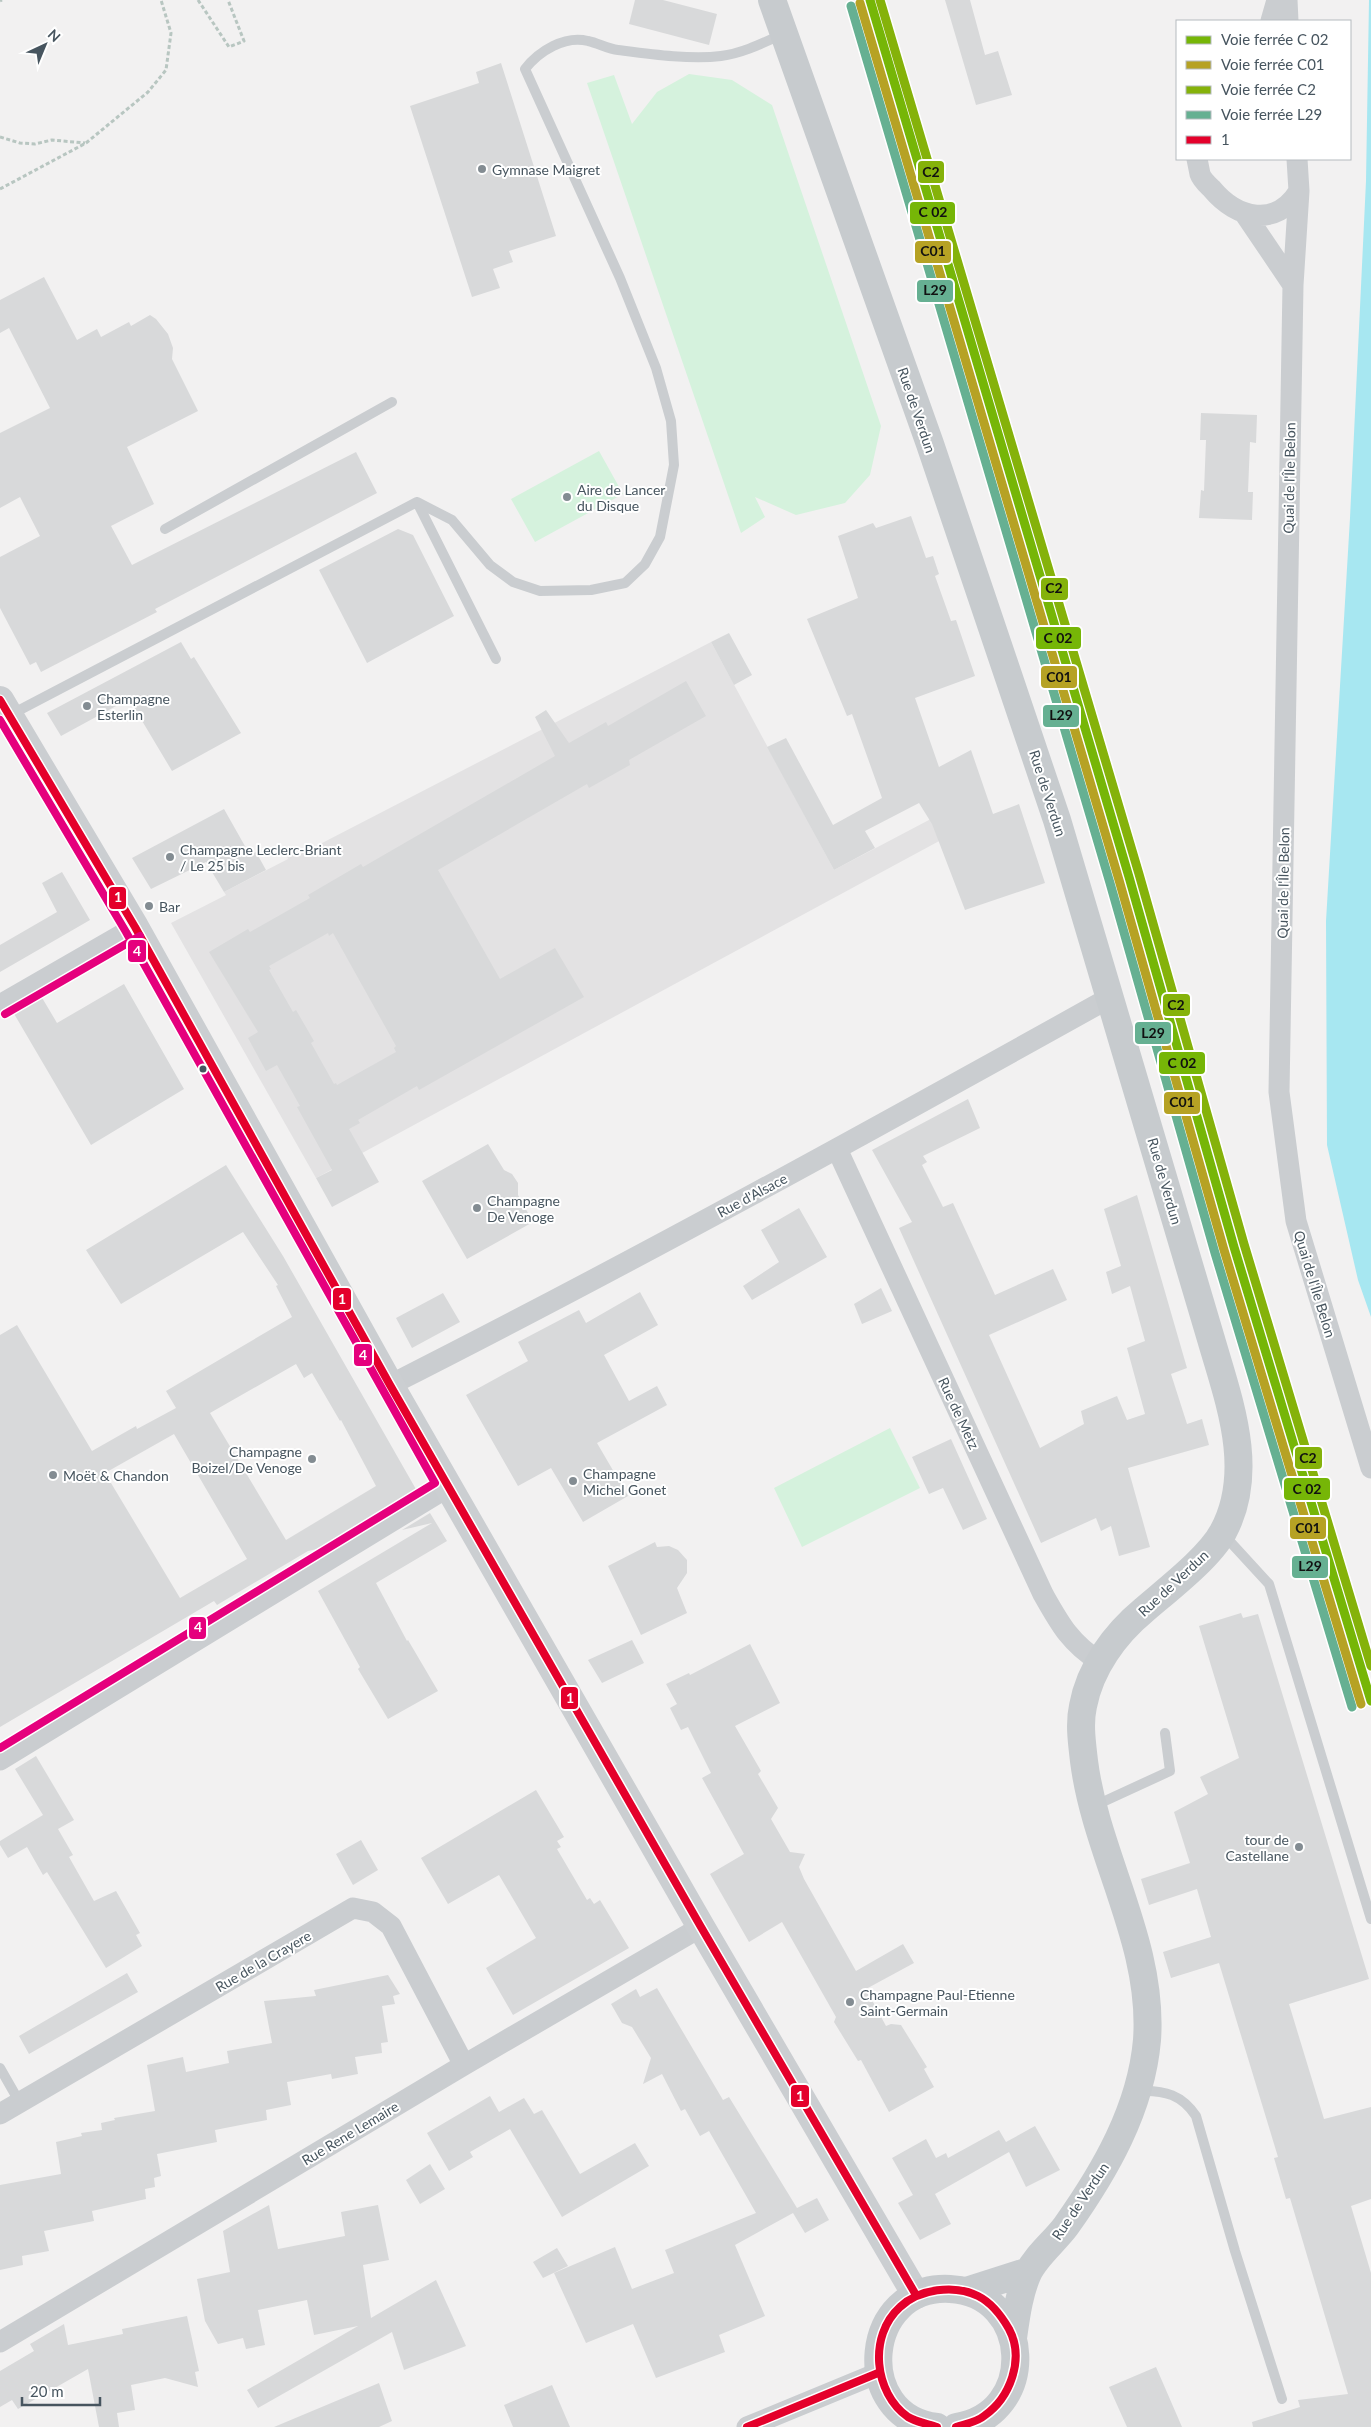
<svg xmlns="http://www.w3.org/2000/svg" width="1371" height="2427" font-family="Lato,sans-serif">
<style>
.education{fill:#e3e2e3}
.green{fill:#d5f2dd}
.water{fill:#a7e7f1}
.building{fill:#d8d9da;fill-rule:evenodd}
.lines{fill:none;stroke-linecap:round;stroke-linejoin:round}
.path{stroke:#b8c6c1;stroke-width:3;stroke-dasharray:4 2.5;stroke-linecap:butt}
.lane{stroke:#cacdd0;stroke-width:10}
.street{stroke:#cacdd0;stroke-width:21}
.secondary{stroke:#cbced1;stroke-width:28}
.primary{stroke:#c7cbce;stroke-width:28}
.bus-1-casing{stroke:#fff;stroke-width:11}
.bus-2-casing{stroke:#fff;stroke-width:11}
.bus-1{stroke:#e4002b;stroke-width:8}
.bus-2{stroke:#e5007d;stroke-width:8}
.rail-1-casing{stroke:#fff;stroke-width:12}
.rail-2-casing{stroke:#fff;stroke-width:12}
.rail-3-casing{stroke:#fff;stroke-width:12}
.rail-4-casing{stroke:#fff;stroke-width:12}
.rail-1{stroke:#76b607;stroke-width:9}
.rail-2{stroke:#b6a224;stroke-width:9}
.rail-3{stroke:#85b20a;stroke-width:9}
.rail-4{stroke:#66b092;stroke-width:9}
.poi-dot{fill:#838c92;stroke:#fff;stroke-width:2}
.bus-dot{fill:#47555f;stroke:#fff;stroke-width:2}
.labels{text-anchor:middle;dominant-baseline:central;stroke-width:4;stroke-linejoin:round;paint-order:stroke}
.poi-label{font-size:14px;fill:#47555f;stroke:#fff;text-anchor:start}
.street-label{font-size:14px;fill:#47555f;stroke:#fff}
.line-badge{stroke:#fff;stroke-width:2}
.badge-label{font-size:14px;text-anchor:middle;font-weight:bold;fill:#fff}
.pale-badge-label{font-size:14px;text-anchor:middle;font-weight:bold;fill:#111}
</style>
<rect width="100%" height="100%" fill="#f2f1f1"/>
<path class="education" d="M 711,642 L 834,870 L 946,811 L 954,833 L 316,1178 L 171,923 L 226,895 L 224,892 L 288,859 L 287,856 L 295,853 L 297,856 Z"/>
<path class="green" d="M 689,74 L 732,80 L 772,105 L 881,426 L 870,475 L 845,503 L 796,515 L 755,497 L 765,517 L 741,533 L 587,83 L 614,75 L 632,124 L 657,92 Z
M 599,451 L 623,494 L 535,542 L 511,499 Z
M 890,1428 L 920,1488 L 802,1547 L 774,1488 Z"/>
<path class="water" d="M 1369,0 L 1371,0 L 1371,1317 L 1358,1280 L 1327,1145 L 1326,921 L 1350,518 L 1366,181 Z"/>
<path class="building" d="M 635,0 L 663,0 L 717,14 L 709,45 L 629,24 Z
M 945,0 L 970,0 L 985,55 L 998,51 L 1012,95 L 976,105 Z
M 501,63 L 556,236 L 509,251 L 513,262 L 493,269 L 500,288 L 472,297 L 410,106 L 479,83 L 476,72 Z
M 44,277 L 77,340 L 97,329 L 101,337 L 129,322 L 131,326 L 150,315 L 156,319 L 168,334 L 173,348 L 172,359 L 198,411 L 127,447 L 154,504 L 111,526 L 132,565 L 356,452 L 377,493 L 155,609 L 157,612 L 41,672 L 36,662 L 30,665 L 0,608 L 0,557 L 40,536 L 20,497 L 0,508 L 0,433 L 50,408 L 9,328 L 0,333 L 0,300 Z
M 1201,413 L 1257,415 L 1256,443 L 1250,442 L 1248,492 L 1253,492 L 1252,520 L 1199,518 L 1201,490 L 1204,491 L 1206,440 L 1200,440 Z
M 911,516 L 926,558 L 933,556 L 939,574 L 935,576 L 951,621 L 956,620 L 975,676 L 915,698 L 939,767 L 971,750 L 993,814 L 1019,804 L 1045,883 L 965,910 L 932,824 L 919,803 L 865,831 L 875,848 L 834,870 L 767,747 L 786,738 L 833,825 L 882,798 L 852,714 L 847,716 L 807,619 L 858,598 L 838,536 L 873,523 L 876,528 Z
M 398,529 L 413,535 L 454,616 L 367,663 L 319,570 Z
M 729,633 L 752,675 L 734,685 L 711,642 Z
M 181,642 L 191,659 L 194,657 L 241,733 L 172,771 L 129,699 L 61,736 L 47,713 Z
M 686,681 L 706,716 L 629,760 L 630,765 L 589,788 L 587,784 L 438,870 L 500,979 L 555,948 L 584,997 L 419,1090 L 417,1086 L 358,1120 L 360,1123 L 349,1129 L 379,1182 L 332,1207 L 316,1178 L 332,1170 L 297,1107 L 300,1106 L 277,1065 L 266,1071 L 248,1038 L 258,1032 L 209,952 L 248,929 L 250,932 L 310,898 L 308,895 L 361,864 L 363,867 L 555,756 L 535,717 L 546,710 L 569,743 L 606,722 L 608,726 ZM 328,933 L 329,936 L 333,933 L 396,1046 L 394,1048 L 396,1052 L 337,1085 L 336,1083 L 334,1084 L 311,1043 L 314,1041 L 296,1010 L 293,1012 L 269,970 L 271,969 L 269,966 Z
M 224,809 L 250,855 L 256,852 L 266,870 L 224,892 L 206,862 L 151,889 L 132,858 Z
M 62,872 L 90,920 L 0,972 L 0,945 L 57,912 L 42,883 Z
M 124,984 L 184,1089 L 91,1145 L 13,1012 L 41,996 L 57,1023 Z
M 968,1099 L 980,1128 L 923,1156 L 927,1162 L 922,1165 L 943,1207 L 953,1203 L 995,1295 L 1053,1269 L 1067,1300 L 989,1335 L 1040,1448 L 1084,1424 L 1081,1411 L 1117,1396 L 1127,1420 L 1145,1414 L 1127,1348 L 1145,1341 L 1130,1286 L 1112,1294 L 1106,1272 L 1121,1266 L 1104,1209 L 1137,1195 L 1187,1368 L 1171,1374 L 1187,1424 L 1202,1419 L 1209,1445 L 1128,1468 L 1150,1547 L 1119,1556 L 1111,1526 L 1101,1531 L 1096,1518 L 1041,1543 L 899,1228 L 912,1222 L 872,1150 Z
M 488,1144 L 504,1170 L 512,1174 L 518,1183 L 518,1195 L 533,1222 L 467,1259 L 422,1181 Z
M 226,1165 L 283,1256 L 417,1491 L 326,1547 L 308,1551 L 217,1605 L 214,1601 L 0,1727 L 0,1335 L 17,1325 L 92,1451 L 136,1426 L 137,1429 L 176,1408 L 166,1391 L 292,1317 L 276,1286 L 278,1285 L 243,1232 L 121,1304 L 86,1250 ZM 296,1364 L 304,1378 L 312,1373 L 340,1421 L 341,1420 L 376,1486 L 286,1540 L 210,1413 ZM 174,1434 L 247,1559 L 180,1598 L 105,1473 Z
M 799,1208 L 827,1257 L 752,1300 L 743,1286 L 779,1262 L 761,1230 Z
M 881,1288 L 892,1311 L 862,1324 L 854,1304 Z
M 640,1292 L 658,1325 L 604,1355 L 629,1401 L 657,1386 L 667,1405 L 597,1443 L 628,1496 L 583,1522 L 551,1468 L 518,1486 L 466,1395 L 528,1361 L 518,1342 L 579,1310 L 586,1323 Z
M 443,1293 L 460,1322 L 412,1348 L 396,1318 Z
M 951,1439 L 987,1519 L 963,1530 L 943,1488 L 929,1494 L 912,1457 Z
M 430,1513 L 447,1541 L 376,1583 L 407,1641 L 408,1640 L 438,1691 L 388,1719 L 358,1669 L 360,1667 L 318,1591 L 432,1523 L 402,1530 Z
M 655,1542 L 657,1547 L 669,1546 L 678,1550 L 687,1560 L 687,1573 L 677,1588 L 687,1613 L 641,1635 L 608,1566 Z
M 1241,1613 L 1243,1618 L 1258,1614 L 1369,1979 L 1289,2004 L 1324,2119 L 1371,2107 L 1371,2199 L 1351,2206 L 1371,2273 L 1371,2427 L 1253,2427 L 1252,2422 L 1300,2407 L 1298,2400 L 1348,2394 L 1290,2198 L 1286,2199 L 1274,2158 L 1278,2157 L 1219,1963 L 1171,1978 L 1163,1952 L 1211,1937 L 1197,1889 L 1149,1905 L 1141,1879 L 1190,1863 L 1174,1812 L 1208,1794 L 1200,1777 L 1239,1758 L 1199,1626 Z
M 632,1640 L 644,1663 L 602,1683 L 588,1660 Z
M 750,1644 L 780,1703 L 735,1726 L 761,1771 L 758,1774 L 778,1808 L 771,1819 L 790,1852 L 805,1854 L 799,1867 L 804,1879 L 856,1971 L 903,1944 L 914,1963 L 866,1989 L 886,2026 L 891,2024 L 901,2025 L 927,2067 L 924,2069 L 934,2087 L 889,2112 L 861,2060 L 858,2061 L 834,2022 L 836,2017 L 782,1922 L 749,1942 L 710,1874 L 744,1854 L 702,1778 L 711,1773 L 688,1727 L 681,1730 L 670,1708 L 677,1704 L 666,1684 L 689,1673 L 690,1675 Z
M 36,1756 L 74,1820 L 58,1829 L 73,1855 L 69,1857 L 94,1901 L 116,1891 L 140,1933 L 136,1935 L 142,1946 L 106,1968 L 47,1872 L 43,1875 L 27,1847 L 8,1858 L 0,1845 L 0,1841 L 43,1815 L 15,1769 Z
M 536,1790 L 564,1837 L 557,1841 L 561,1847 L 557,1849 L 587,1900 L 590,1898 L 594,1904 L 600,1900 L 629,1948 L 513,2015 L 486,1968 L 536,1938 L 499,1875 L 448,1904 L 421,1858 Z
M 361,1840 L 378,1870 L 353,1885 L 336,1854 Z
M 127,1973 L 138,1992 L 29,2054 L 19,2036 Z
M 388,1975 L 400,1994 L 393,1996 L 395,2004 L 382,2006 L 388,2042 L 381,2043 L 382,2053 L 355,2057 L 358,2074 L 332,2079 L 331,2074 L 287,2082 L 291,2105 L 266,2110 L 267,2120 L 215,2130 L 217,2142 L 157,2154 L 161,2176 L 154,2178 L 155,2187 L 145,2189 L 146,2199 L 92,2211 L 94,2221 L 44,2231 L 49,2251 L 22,2256 L 23,2265 L 0,2270 L 0,2185 L 61,2174 L 56,2142 L 82,2136 L 81,2133 L 102,2130 L 101,2123 L 115,2120 L 114,2118 L 155,2111 L 147,2065 L 183,2057 L 186,2072 L 229,2063 L 227,2051 L 272,2043 L 264,2001 L 316,1996 L 314,1990 Z
M 657,1988 L 723,2100 L 729,2097 L 797,2208 L 817,2198 L 829,2220 L 805,2233 L 793,2213 L 735,2245 L 765,2316 L 719,2335 L 725,2352 L 656,2378 L 633,2324 L 586,2343 L 554,2273 L 615,2247 L 632,2289 L 674,2273 L 665,2250 L 756,2213 L 709,2131 L 700,2136 L 685,2109 L 681,2111 L 662,2074 L 643,2084 L 651,2058 L 632,2027 L 622,2023 L 611,2004 L 636,1989 L 640,1997 Z
M 490,2096 L 499,2112 L 524,2098 L 534,2114 L 542,2110 L 580,2174 L 635,2143 L 649,2166 L 562,2217 L 510,2129 L 470,2152 L 473,2157 L 449,2171 L 427,2133 Z
M 1035,2126 L 1060,2170 L 1026,2187 L 1009,2152 L 935,2194 L 951,2224 L 920,2240 L 898,2203 L 913,2195 L 892,2158 L 926,2139 L 936,2158 L 946,2153 L 948,2158 L 999,2130 L 1006,2142 Z
M 430,2164 L 445,2189 L 420,2204 L 406,2180 Z
M 269,2205 L 278,2249 L 345,2236 L 341,2212 L 378,2205 L 389,2260 L 363,2265 L 371,2318 L 436,2280 L 466,2346 L 404,2370 L 392,2332 L 258,2408 L 247,2390 L 358,2326 L 314,2335 L 307,2300 L 258,2310 L 265,2345 L 246,2349 L 243,2338 L 218,2344 L 205,2321 L 197,2279 L 230,2272 L 223,2231 Z
M 557,2248 L 568,2266 L 543,2278 L 533,2262 Z
M 187,2316 L 199,2371 L 195,2372 L 198,2387 L 165,2378 L 131,2385 L 135,2410 L 117,2413 L 119,2427 L 99,2427 L 88,2369 L 18,2409 L 12,2400 L 0,2407 L 0,2371 L 34,2351 L 30,2344 L 64,2324 L 68,2345 L 123,2334 L 122,2329 Z
M 1156,2367 L 1182,2427 L 1127,2427 L 1109,2387 Z
M 379,2383 L 392,2421 L 379,2427 L 274,2427 Z
M 552,2385 L 570,2427 L 513,2427 L 504,2405 Z"/>
<g class="lines">
<path class="path" d="M 198,0 L 229,47 L 244,41 L 228,0
M 0,1 L 2,0
M 0,137 L 20,143 L 35,144 L 52,140 L 85,143
M 0,189 L 86,143 L 148,92 L 166,70 L 171,33 L 161,0"/>
<path class="lane" d="M 417,502 L 452,520 L 490,565 L 513,582 L 540,591 L 591,590 L 625,583 L 645,564 L 660,537 L 674,465 L 671,421 L 656,368 L 620,278 L 525,69 C 539,51 565,35 588,41 C 598,43 608,49 618,50 C 649,54 691,60 721,56 C 743,53 763,43 783,34
M 165,529 L 392,402
M 10,715 L 417,502 L 496,659
M 1223,1534 L 1269,1584 L 1371,1919
M 1094,1806 L 1170,1771 L 1165,1733
M 0,2068 L 20,2103
M 1140,2091 C 1165,2090 1182,2095 1196,2116 L 1235,2251 L 1282,2399"/>
<path class="street" d="M 1287,0 L 1288,21
M 1271,21 L 1277,0
M 1197,159 C 1198,164 1199,169 1200,174 C 1202,180 1208,185 1212,189 C 1237,219 1276,228 1299,191
M 1297,159 L 1299,191 L 1293,285 L 1279,1092 L 1296,1221 L 1371,1468
M 1245,214 L 1293,285
M 0,1005 L 135,927
M 837,1149 L 1043,1594 C 1060,1624 1070,1643 1100,1662
M 390,1385 C 633,1262 872,1130 1111,997
M 0,1760 L 448,1487
M 0,2114 L 353,1908 L 373,1912 L 391,1926 L 464,2065
M 0,2342 L 464,2065 L 701,1927
M 747,2427 L 878,2373"/>
<path class="secondary" d="M 0,700 L 135,927 L 390,1385 L 701,1927 L 916,2295"/>
<path class="primary" d="M 772,0 L 930,444 L 1057,820 L 1211,1339 C 1229,1401 1256,1471 1223,1532 C 1209,1558 1167,1590 1144,1610 C 1115,1634 1090,1668 1083,1706 C 1079,1724 1082,1743 1084,1761 C 1096,1856 1154,1942 1147,2040 C 1141,2109 1105,2171 1066,2226 C 1055,2241 1036,2256 1028,2273 C 1019,2293 1016,2317 1013,2338
M 966,2291 L 1029,2271
M 937,2427 C 851,2417 863,2284 950,2289 C 1033,2293 1039,2415 956,2427"/>
<defs>
<path id="bus-1" d="M 0,700 L 135,927 L 390,1385 L 701,1927 L 916,2295
M 747,2427 L 878,2373
M 937,2427 C 928,2424 916,2422 908,2417 C 874,2393 868,2336 900,2307 C 919,2289 954,2284 978,2296 C 992,2303 1001,2315 1009,2329 C 1025,2359 1010,2398 984,2416 C 977,2422 965,2424 956,2427"/>
<path id="bus-2" d="M 0,720 L 126,932 L 435,1483 L 0,1748
M 5,1014 L 140,936"/>
</defs>
<use href="#bus-1" class="bus-1-casing"/>
<use href="#bus-2" class="bus-2-casing"/>
<use href="#bus-1" class="bus-1"/>
<use href="#bus-2" class="bus-2"/>
<defs>
<path id="rail-1" d="M 870,0 L 1129,877 L 1234,1247 L 1371,1701"/>
<path id="rail-2" d="M 860,3 L 1119,880 L 1224,1250 L 1361,1704"/>
<path id="rail-3" d="M 880,0 L 1139,874 L 1244,1244 L 1371,1666"/>
<path id="rail-4" d="M 851,6 L 1110,883 L 1215,1253 L 1352,1707"/>
</defs>
<use href="#rail-1" class="rail-1-casing"/>
<use href="#rail-2" class="rail-2-casing"/>
<use href="#rail-3" class="rail-3-casing"/>
<use href="#rail-4" class="rail-4-casing"/>
<use href="#rail-1" class="rail-1"/>
<use href="#rail-2" class="rail-2"/>
<use href="#rail-3" class="rail-3"/>
<use href="#rail-4" class="rail-4"/>
</g>
<g class="poi-dot">
<circle cx="482" cy="169" r="5"/>
<circle cx="567" cy="497" r="5"/>
<circle cx="87" cy="706" r="5"/>
<circle cx="170" cy="857" r="5"/>
<circle cx="149" cy="906" r="5"/>
<circle cx="477" cy="1208" r="5"/>
<circle cx="312" cy="1459" r="5"/>
<circle cx="53" cy="1475" r="5"/>
<circle cx="573" cy="1481" r="5"/>
<circle cx="1299" cy="1847" r="5"/>
<circle cx="850" cy="2002" r="5"/>
</g>
<circle class="bus-dot" cx="203" cy="1069" r="4.5"/>
<g class="labels">
<g class="poi-label">
<text x="492" y="169">Gymnase Maigret</text>
<text x="577" y="489">Aire de Lancer<tspan x="577" dy="16">du Disque</tspan></text>
<text x="97" y="698">Champagne<tspan x="97" dy="16">Esterlin</tspan></text>
<text x="180" y="849">Champagne Leclerc-Briant<tspan x="180" dy="16">/ Le 25 bis</tspan></text>
<text x="159" y="906">Bar</text>
<text x="487" y="1200">Champagne<tspan x="487" dy="16">De Venoge</tspan></text>
<text x="302" y="1451" text-anchor="end">Champagne<tspan x="302" dy="16">Boizel/De Venoge</tspan></text>
<text x="583" y="1473">Champagne<tspan x="583" dy="16">Michel Gonet</tspan></text>
<text x="63" y="1475">Moёt &amp; Chandon</text>
<text x="1289" y="1839" text-anchor="end">tour de<tspan x="1289" dy="16">Castellane</tspan></text>
<text x="860" y="1994">Champagne Paul-Etienne<tspan x="860" dy="16">Saint-Germain</tspan></text>
</g>
<g class="street-label">
<text transform="translate(917 410) rotate(71)">Rue de Verdun</text>
<text transform="translate(1289 478) rotate(-89)">Quai de l'Île Belon</text>
<text transform="translate(1048 793) rotate(72)">Rue de Verdun</text>
<text transform="translate(1283 883) rotate(-89)">Quai de l'Île Belon</text>
<text transform="translate(1165 1181) rotate(74)">Rue de Verdun</text>
<text transform="translate(752 1195) rotate(-28)">Rue d'Alsace</text>
<text transform="translate(1315 1284) rotate(73)">Quai de l'Île Belon</text>
<text transform="translate(959 1413) rotate(65)">Rue de Metz</text>
<text transform="translate(1173 1583) rotate(-43)">Rue de Verdun</text>
<text transform="translate(263 1961) rotate(-30)">Rue de la Crayere</text>
<text transform="translate(350 2133) rotate(-31)">Rue Rene Lemaire</text>
<text transform="translate(1080 2201) rotate(-56)">Rue de Verdun</text>
</g>
</g>
<g class="line-badge">
<rect x="917" y="160" width="28" height="24" rx="5" fill="#85b20a"/>
<rect x="909" y="201" width="47" height="24" rx="5" fill="#76b607"/>
<rect x="914" y="240" width="38" height="24" rx="5" fill="#b6a224"/>
<rect x="916" y="279" width="38" height="24" rx="5" fill="#66b092"/>
<rect x="1040" y="577" width="29" height="24" rx="5" fill="#85b20a"/>
<rect x="1035" y="626" width="47" height="24" rx="5" fill="#76b607"/>
<rect x="1040" y="665" width="38" height="24" rx="5" fill="#b6a224"/>
<rect x="1042" y="704" width="38" height="24" rx="5" fill="#66b092"/>
<rect x="108" y="886" width="19" height="24" rx="5" fill="#e4002b"/>
<rect x="127" y="939" width="20" height="24" rx="5" fill="#e5007d"/>
<rect x="1162" y="993" width="29" height="24" rx="5" fill="#85b20a"/>
<rect x="1134" y="1021" width="38" height="24" rx="5" fill="#66b092"/>
<rect x="1158" y="1051" width="48" height="24" rx="5" fill="#76b607"/>
<rect x="1163" y="1091" width="38" height="24" rx="5" fill="#b6a224"/>
<rect x="332" y="1287" width="20" height="24" rx="5" fill="#e4002b"/>
<rect x="353" y="1343" width="20" height="24" rx="5" fill="#e5007d"/>
<rect x="1294" y="1446" width="29" height="24" rx="5" fill="#85b20a"/>
<rect x="1283" y="1477" width="48" height="24" rx="5" fill="#76b607"/>
<rect x="1289" y="1516" width="38" height="24" rx="5" fill="#b6a224"/>
<rect x="1291" y="1555" width="38" height="24" rx="5" fill="#66b092"/>
<rect x="188" y="1616" width="19" height="24" rx="5" fill="#e5007d"/>
<rect x="560" y="1686" width="19" height="24" rx="5" fill="#e4002b"/>
<rect x="790" y="2084" width="20" height="24" rx="5" fill="#e4002b"/>
</g>
<g class="badge-label">
<text x="118" y="902">1</text>
<text x="137" y="956">4</text>
<text x="342" y="1304">1</text>
<text x="363" y="1360">4</text>
<text x="198" y="1632">4</text>
<text x="570" y="1703">1</text>
<text x="800" y="2101">1</text>
</g>
<g class="pale-badge-label">
<text x="931" y="177">C2</text>
<text x="933" y="217">C 02</text>
<text x="933" y="256">C01</text>
<text x="935" y="295">L29</text>
<text x="1054" y="593">C2</text>
<text x="1058" y="643">C 02</text>
<text x="1059" y="682">C01</text>
<text x="1061" y="720">L29</text>
<text x="1176" y="1010">C2</text>
<text x="1153" y="1038">L29</text>
<text x="1182" y="1068">C 02</text>
<text x="1182" y="1107">C01</text>
<text x="1308" y="1463">C2</text>
<text x="1307" y="1494">C 02</text>
<text x="1308" y="1533">C01</text>
<text x="1310" y="1571">L29</text>
</g>
<rect x="1176" y="20" width="175" height="140" fill="#ffffff" stroke="#b5bbbf"/>
<rect x="1186" y="36" width="25" height="8" fill="#76b607" stroke="#b5bbbf"/>
<text x="1221" y="45" font-size="15" fill="#47555f">Voie ferrée C 02</text>
<rect x="1186" y="61" width="25" height="8" fill="#b6a224" stroke="#b5bbbf"/>
<text x="1221" y="70" font-size="15" fill="#47555f">Voie ferrée C01</text>
<rect x="1186" y="86" width="25" height="8" fill="#85b20a" stroke="#b5bbbf"/>
<text x="1221" y="95" font-size="15" fill="#47555f">Voie ferrée C2</text>
<rect x="1186" y="111" width="25" height="8" fill="#66b092" stroke="#b5bbbf"/>
<text x="1221" y="120" font-size="15" fill="#47555f">Voie ferrée L29</text>
<rect x="1186" y="136" width="25" height="8" fill="#e4002b" stroke="#b5bbbf"/>
<text x="1221" y="145" font-size="15" fill="#47555f">1</text>
<g transform="translate(45 45) rotate(44)" stroke="#ffffff" stroke-width="4" paint-order="stroke">
<path d="M0-4L9 19L0 12L-9 19Z" fill="#47555f"/>
<text y="-8" font-size="14" font-weight="bold" text-anchor="middle" fill="#47555f">N</text>
</g>
<path d="M22 2397v8h78v-8" fill="none" stroke="#47555f" stroke-width="2.5"/>
<text x="30" y="2397" font-size="15" fill="#47555f" stroke="#ffffff" stroke-width="4" paint-order="stroke">20 m</text>
</svg>
